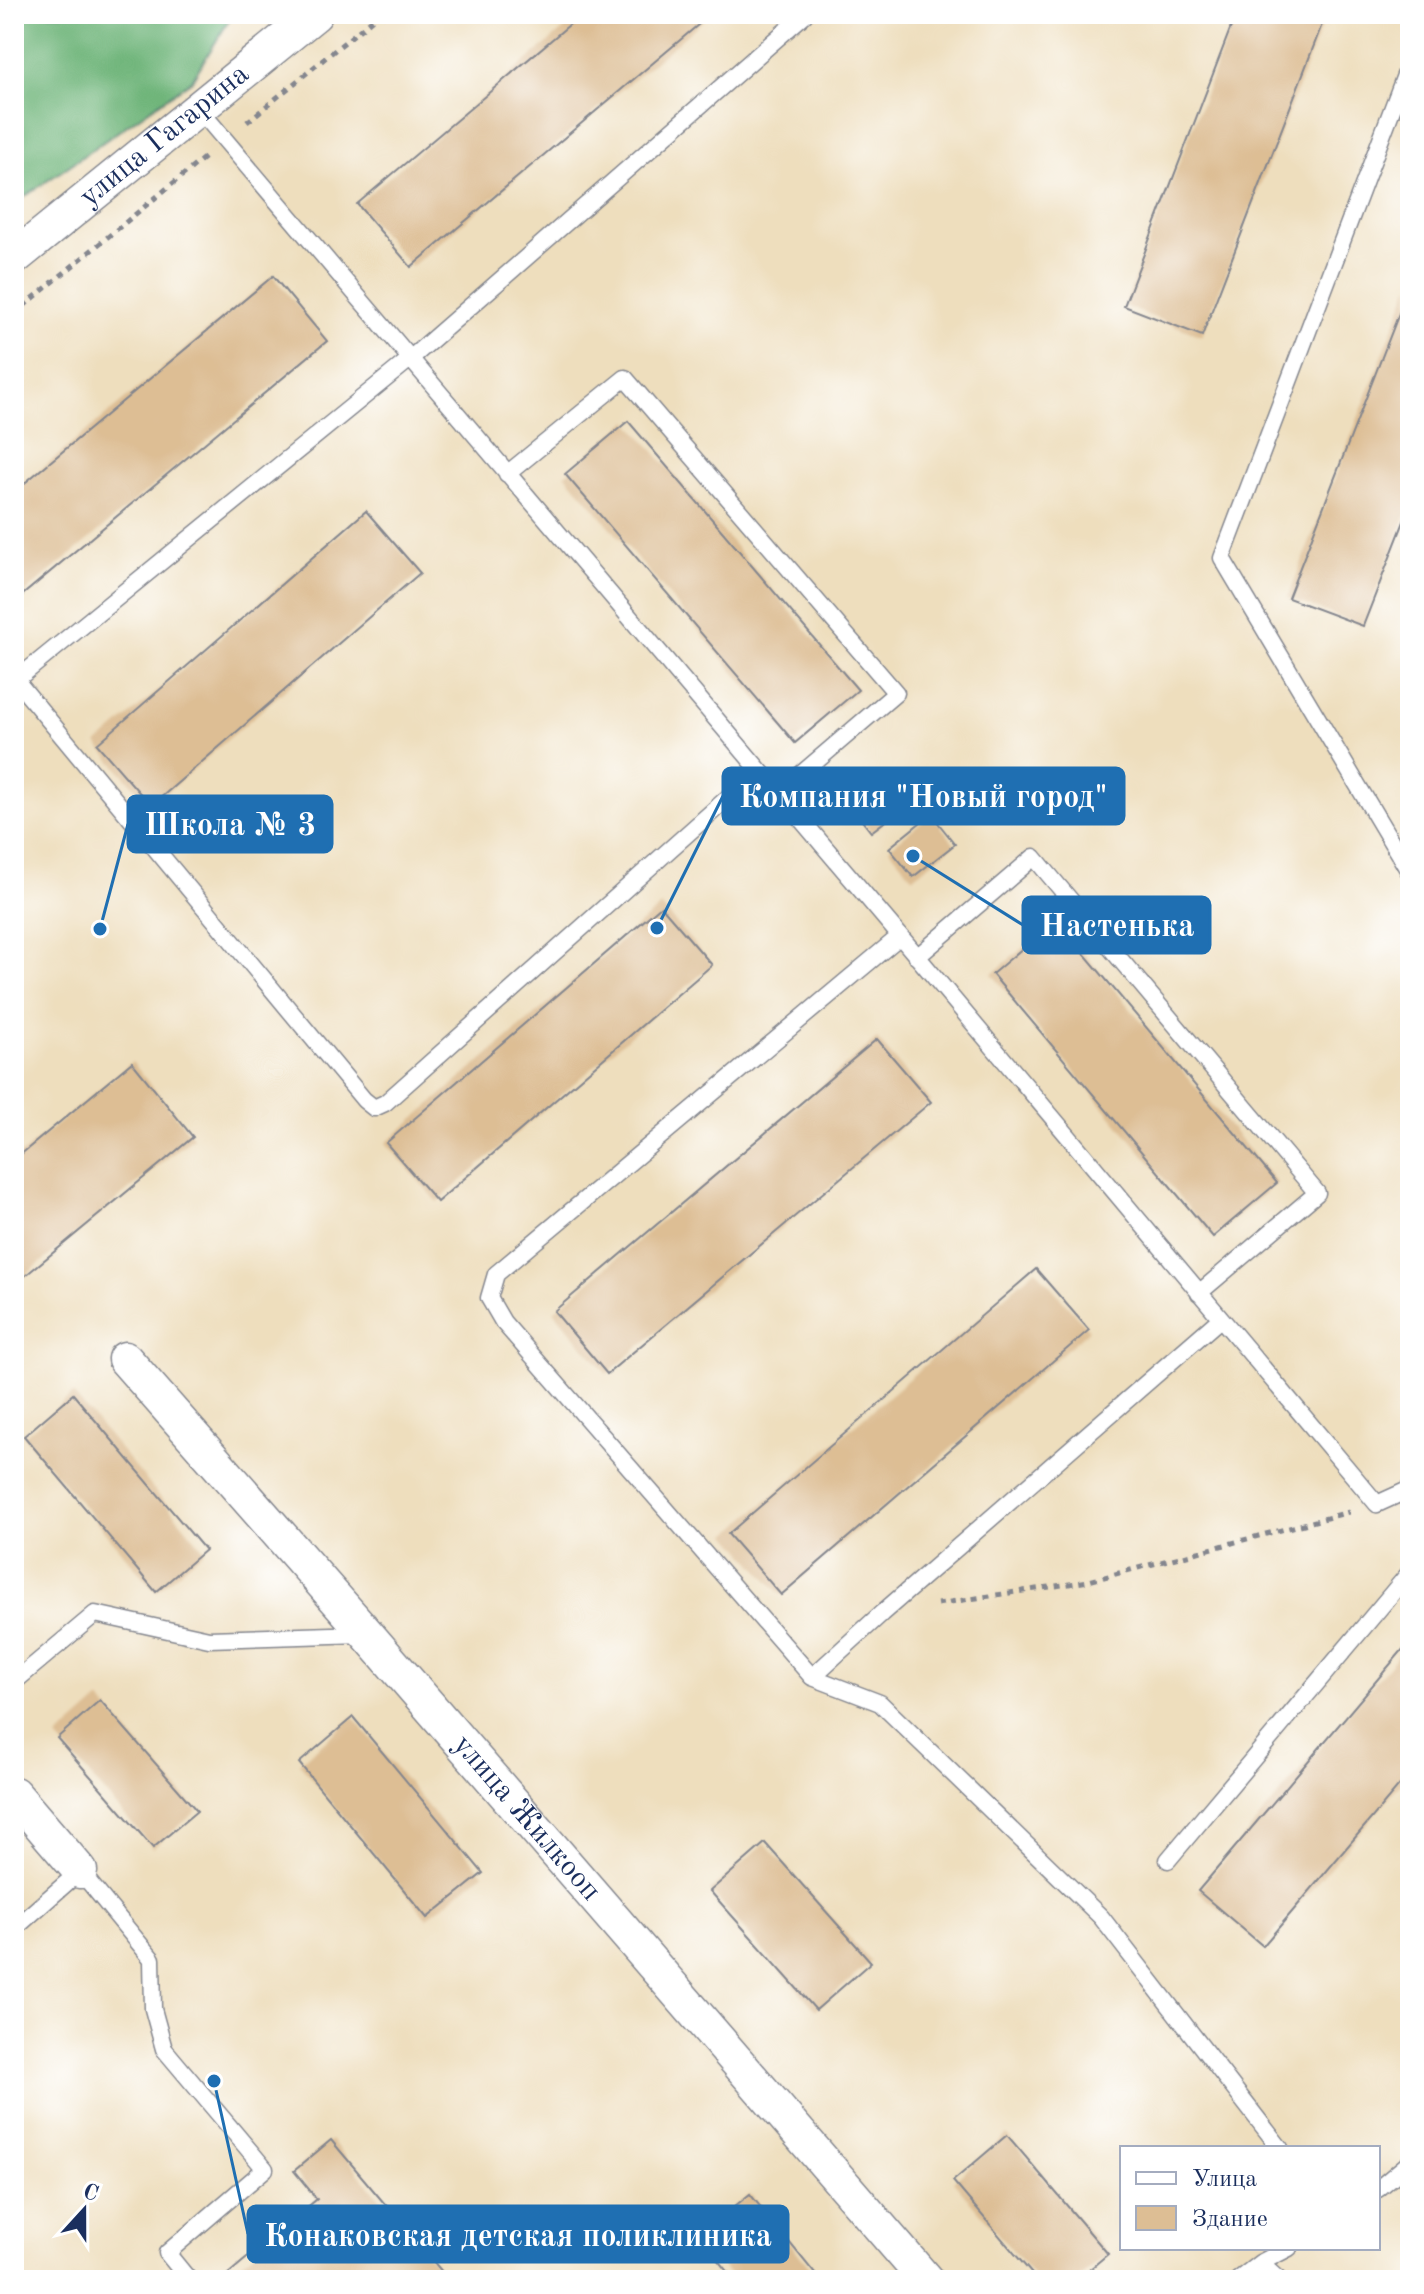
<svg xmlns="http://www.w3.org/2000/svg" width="1424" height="2294" font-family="'Old Standard TT',serif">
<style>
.forest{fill:#6fb57a;stroke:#45726c;stroke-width:2}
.building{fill:#ddbe94}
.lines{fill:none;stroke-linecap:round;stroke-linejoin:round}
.lane-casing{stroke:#84868e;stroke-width:19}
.street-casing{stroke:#84868e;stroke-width:37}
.path{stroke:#84868e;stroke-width:5;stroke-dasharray:6 6;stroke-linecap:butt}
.lane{stroke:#fff;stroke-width:16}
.street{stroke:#fff;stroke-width:34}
.labels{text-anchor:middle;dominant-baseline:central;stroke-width:6;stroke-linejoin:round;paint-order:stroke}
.street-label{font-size:30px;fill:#1b2f5e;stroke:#fff}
.leader{fill:none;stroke:#1f6fb2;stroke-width:3}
.callout-dot{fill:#1f6fb2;stroke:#fff;stroke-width:3}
.callout{fill:#1f6fb2;stroke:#1f6fb2;stroke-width:3}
.callout-label{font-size:32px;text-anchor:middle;font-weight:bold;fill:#fff}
</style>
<rect width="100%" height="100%" fill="#fff"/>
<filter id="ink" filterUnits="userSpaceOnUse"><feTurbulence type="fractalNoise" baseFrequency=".0125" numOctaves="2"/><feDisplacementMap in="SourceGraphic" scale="16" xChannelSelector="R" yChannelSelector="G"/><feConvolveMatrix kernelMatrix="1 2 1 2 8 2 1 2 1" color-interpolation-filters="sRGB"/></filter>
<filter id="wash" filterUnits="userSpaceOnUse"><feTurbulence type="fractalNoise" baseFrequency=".006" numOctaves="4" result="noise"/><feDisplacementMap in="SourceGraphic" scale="32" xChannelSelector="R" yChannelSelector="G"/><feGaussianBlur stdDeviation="1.8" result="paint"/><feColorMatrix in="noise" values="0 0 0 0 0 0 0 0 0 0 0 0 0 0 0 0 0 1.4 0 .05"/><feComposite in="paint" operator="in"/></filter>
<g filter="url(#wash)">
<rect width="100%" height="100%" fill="#eedebd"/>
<path class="forest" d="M 14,14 L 233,14 L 192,80 L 14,204 Z"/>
<g id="blocks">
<path class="building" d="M 582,14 L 711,14 L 411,267 L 357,204 Z
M 1236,14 L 1326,14 L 1202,336 L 1124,306 Z
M 273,276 L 327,341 L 14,602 L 14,492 Z
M 1410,285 L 1410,506 L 1363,626 L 1288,598 Z
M 628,421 L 858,690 L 795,743 L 565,474 Z
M 366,511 L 420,573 L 151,806 L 97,744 Z
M 866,783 L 892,816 L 871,832 L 845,799 Z
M 931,814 L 955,844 L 913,877 L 889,848 Z
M 661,906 L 712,965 L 437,1202 L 386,1143 Z
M 1056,920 L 1277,1183 L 1213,1237 L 992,974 Z
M 877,1039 L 931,1102 L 607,1374 L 554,1311 Z
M 132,1062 L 193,1137 L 14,1285 L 14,1160 Z
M 1036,1269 L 1089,1330 L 781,1595 L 728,1534 Z
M 73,1394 L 205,1550 L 156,1592 L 24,1436 Z
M 1410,1641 L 1410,1773 L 1263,1946 L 1198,1891 Z
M 100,1700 L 197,1811 L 153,1848 L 57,1738 Z
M 353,1717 L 483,1873 L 427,1918 L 299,1763 Z
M 765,1843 L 871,1962 L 816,2010 L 710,1891 Z
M 1007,2135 L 1108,2254 L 1077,2280 L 1037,2280 L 953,2181 Z
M 331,2140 L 449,2280 L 233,2280 L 228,2274 L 317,2199 L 294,2171 Z
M 750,2194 L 820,2280 L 734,2280 L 698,2236 Z"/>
</g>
</g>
<g filter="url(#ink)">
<use href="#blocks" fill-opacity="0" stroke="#84868e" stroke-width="2"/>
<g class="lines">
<defs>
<path id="lane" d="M 1410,62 L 1222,558 L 1410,873
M 198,108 L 900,936 L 1377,1504 L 1410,1489
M 507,474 L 625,378 L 896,693 L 779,793
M 14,678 L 364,1100 L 374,1108 L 385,1103 L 759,770
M 16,680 L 410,359 L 805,14
M 900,936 L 496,1274 L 489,1298 L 503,1322 L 812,1677 L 880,1703 L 1101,1917 L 1280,2148
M 917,957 L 1034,857 L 1317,1193 L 1199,1293
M 812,1677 L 882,1613 L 1220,1319
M 14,1682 L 95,1614 L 209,1639 L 364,1634
M 1168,1860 L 1410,1572
M 14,1929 L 80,1871 L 152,1959 L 153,2009 L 164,2049 L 265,2169 L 167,2253 L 189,2280
M 1378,2189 L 1410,2162
M 1260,2263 L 1279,2280
M 1238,2280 L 1260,2263 L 1289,2248"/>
<g id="street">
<path id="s1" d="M 14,258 L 315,14"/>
<path id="s2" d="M 125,1359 L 367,1634 L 926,2280"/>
<path d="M 14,1794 L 80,1871"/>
</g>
</defs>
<use href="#lane" class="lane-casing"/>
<use href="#street" class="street-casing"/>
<path class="path" d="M 247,122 L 379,14
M 14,314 L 205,157
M 937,1604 L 1089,1581 L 1349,1512"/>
<use href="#lane" class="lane"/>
<use href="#street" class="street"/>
</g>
</g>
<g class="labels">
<g class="street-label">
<text stroke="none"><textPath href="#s1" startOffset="194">улица Гагарина</textPath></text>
<text stroke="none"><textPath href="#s2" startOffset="610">улица Жилкооп</textPath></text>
</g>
</g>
<path class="leader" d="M657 928L723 796M100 929L128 824M913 856L1023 925M214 2081L248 2234"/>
<g class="callout-dot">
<circle cx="657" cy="928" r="8"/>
<circle cx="100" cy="929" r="8"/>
<circle cx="913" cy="856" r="8"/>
<circle cx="214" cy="2081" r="8"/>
</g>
<g class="callout">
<rect x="723" y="768" width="401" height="56" rx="8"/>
<rect x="128" y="796" width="204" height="56" rx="8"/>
<rect x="1023" y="897" width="187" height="56" rx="8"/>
<rect x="248" y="2206" width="540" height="56" rx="8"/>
</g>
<g class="callout-label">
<text x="923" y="807">Компания "Новый город"</text>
<text x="230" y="835">Школа № 3</text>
<text x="1117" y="936">Настенька</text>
<text x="518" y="2246">Конаковская детская поликлиника</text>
</g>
<rect width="1424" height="2294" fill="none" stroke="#fff" stroke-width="48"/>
<rect x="1120" y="2146" width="260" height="104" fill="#ffffff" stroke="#a4acbf" stroke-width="2"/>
<rect x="1136" y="2172" width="40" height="12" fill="#ffffff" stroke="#a4acbf" stroke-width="2"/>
<text x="1192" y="2186" font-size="24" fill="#1b2f5e">Улица</text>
<rect x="1136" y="2206" width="40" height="24" fill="#ddbe94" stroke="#a4acbf" stroke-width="2"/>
<text x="1192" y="2226" font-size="24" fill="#1b2f5e">Здание</text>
<g transform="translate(84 2210) rotate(21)" stroke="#ffffff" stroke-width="6" paint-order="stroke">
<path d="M0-6L14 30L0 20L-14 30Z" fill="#1b2f5e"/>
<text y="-12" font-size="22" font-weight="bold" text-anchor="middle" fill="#1b2f5e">С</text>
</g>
</svg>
